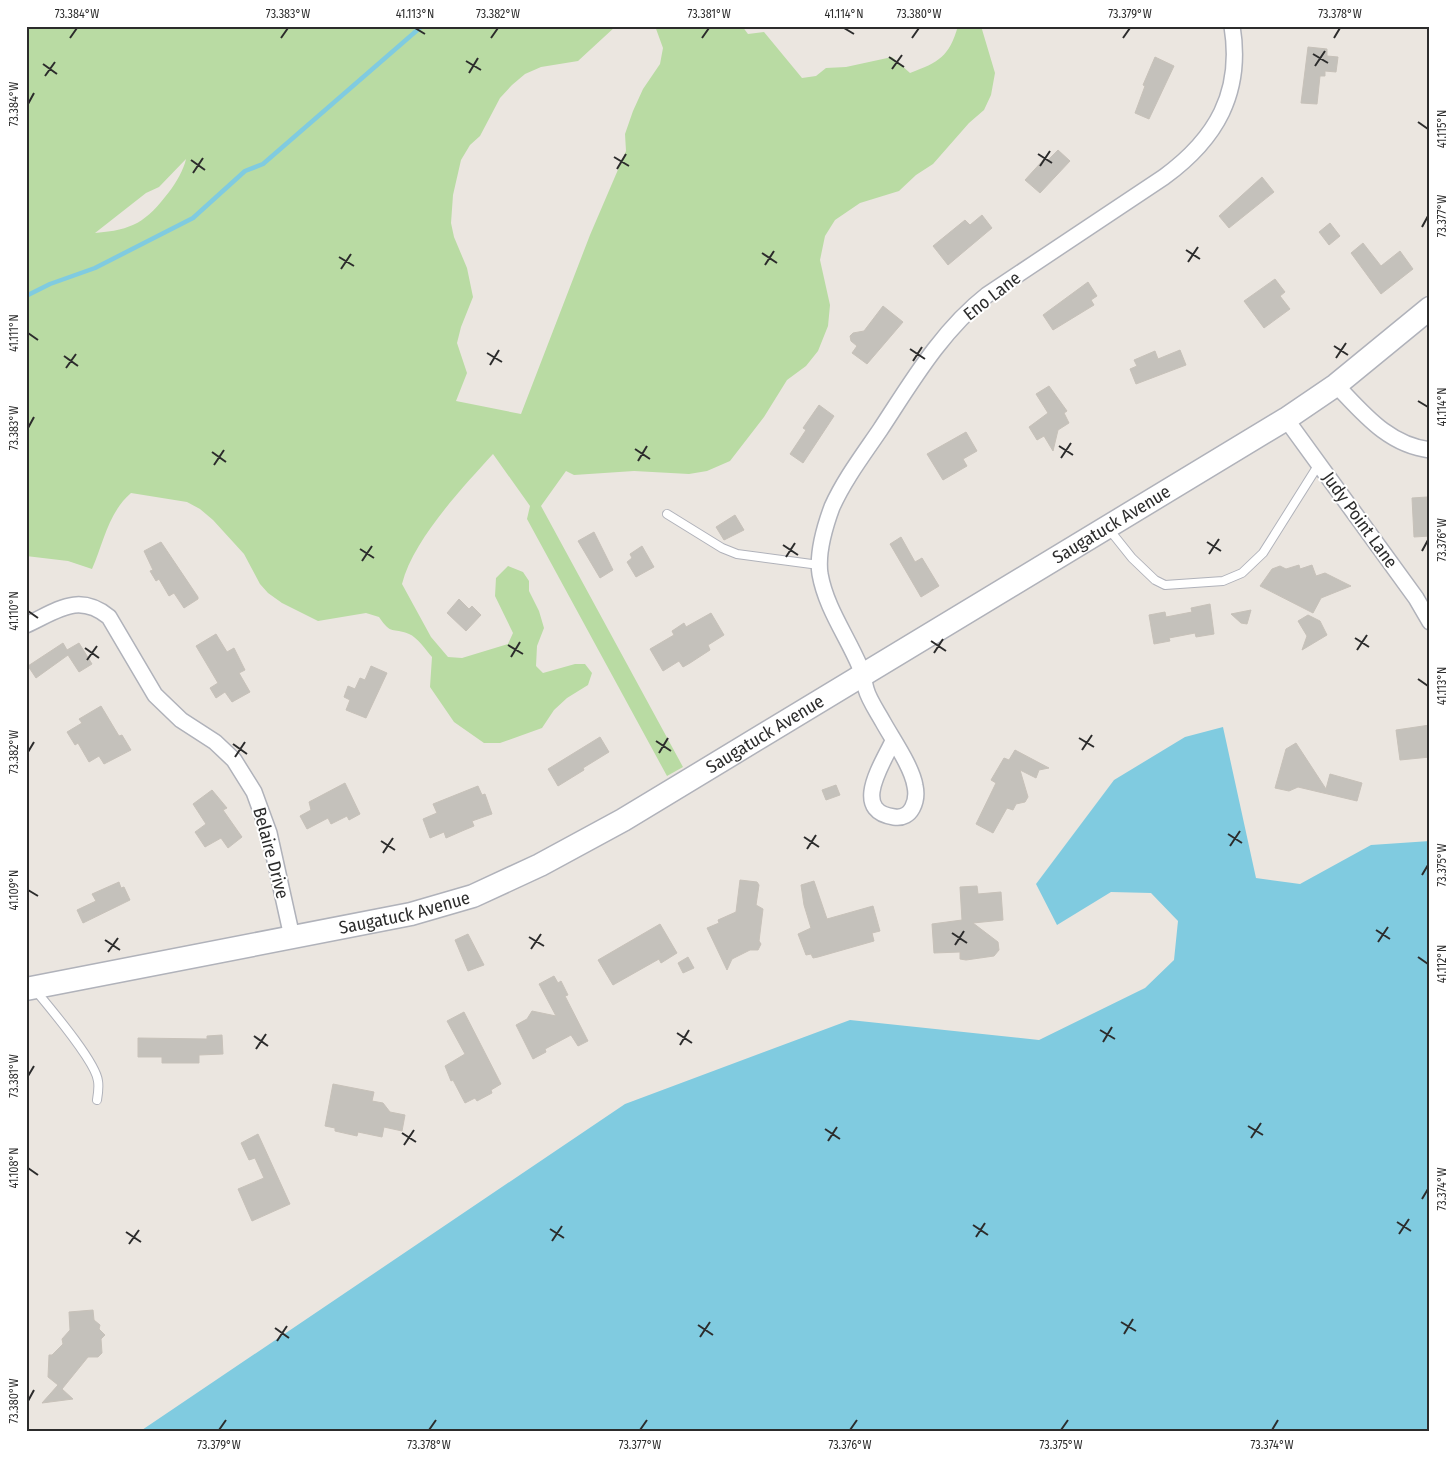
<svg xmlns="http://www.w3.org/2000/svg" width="1456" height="1458" font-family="'Fira Sans Condensed',sans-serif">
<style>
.green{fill:#b9dba3;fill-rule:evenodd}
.water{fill:#80cbe0}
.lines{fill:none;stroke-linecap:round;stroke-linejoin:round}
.stream{stroke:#80cbe0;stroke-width:4.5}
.building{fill:#c4c1bb;stroke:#c7c1b9}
.lane-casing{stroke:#b0b2ba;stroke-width:10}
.street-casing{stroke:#b0b2ba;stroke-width:18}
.secondary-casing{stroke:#b0b2ba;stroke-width:25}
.lane{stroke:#fff;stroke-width:8}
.street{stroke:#fff;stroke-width:15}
.secondary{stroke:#fff;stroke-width:22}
.ticks{fill:none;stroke:#2c2c2c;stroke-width:2}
.labels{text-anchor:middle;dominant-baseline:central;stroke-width:4;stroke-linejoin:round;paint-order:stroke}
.street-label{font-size:18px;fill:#2c2c2c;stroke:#fff}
.neatline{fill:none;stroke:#2c2c2c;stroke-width:2}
.ticks-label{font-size:12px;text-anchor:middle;fill:#2c2c2c}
</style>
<rect width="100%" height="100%" fill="#ebe6e0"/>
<path class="green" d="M 26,26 L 616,26 L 578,61 L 541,67 L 525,74 L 512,85 L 500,98 L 480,136 L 470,145 L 461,160 L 453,195 L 451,223 L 454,237 L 467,268 L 473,297 L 461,327 L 457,343 L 467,373 L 456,401 L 521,414 L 590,235 L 626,151 L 625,134 L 633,111 L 643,89 L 660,64 L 663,48 L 655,26 L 742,26 L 748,34 L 764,32 L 802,78 L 816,76 L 826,68 L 846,67 L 892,57 L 910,73 C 939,62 949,57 958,26 L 981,26 L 995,73 L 991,95 L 984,110 L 969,123 L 933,164 L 916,175 L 899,191 L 860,203 L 835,220 L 825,236 L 820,260 L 830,305 L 828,326 L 818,351 L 806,366 L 787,380 L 764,417 L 730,461 L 707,471 L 689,474 L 634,471 L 574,475 L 566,471 L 541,506 L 683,767 L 667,776 L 527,519 L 530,506 L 493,454 C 462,488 413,540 402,584 L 431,637 L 448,657 L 462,658 L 508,644 L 513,633 L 495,596 L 496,578 L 508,566 L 523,572 L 529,581 L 529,591 L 539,611 L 544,628 L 537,646 L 536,666 L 543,673 L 575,664 L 585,664 L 592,673 L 588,685 L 567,698 L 554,710 L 542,728 L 500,743 L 484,743 L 454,722 L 430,687 L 432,657 C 426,650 417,637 409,634 C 392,627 392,636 379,617 L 366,613 L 318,621 L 282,603 L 268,593 L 260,584 L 244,554 L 213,520 L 200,509 L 187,502 L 131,493 C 108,513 104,542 92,569 L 68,561 L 26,556 ZM 186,159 C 184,169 176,183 169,192 C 146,222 133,230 95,233 L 146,193 L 159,187 Z"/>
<path class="water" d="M 1223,727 L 1256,878 L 1300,884 L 1371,845 L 1430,841 L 1430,1432 L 139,1432 L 625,1104 L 850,1020 L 1039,1040 L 1145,988 L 1174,960 L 1178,921 L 1151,893 L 1111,892 L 1057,925 L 1036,884 L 1114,780 L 1185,737 Z"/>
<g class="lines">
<path class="stream" d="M 26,296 L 50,284 L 95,268 L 193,218 L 245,171 L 263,164 L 422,26"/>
</g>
<path class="building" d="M 1308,47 L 1327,49 L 1327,56 L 1338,57 L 1336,72 L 1325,71 L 1325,76 L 1320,76 L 1317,104 L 1301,103 Z
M 1155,57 L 1174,66 L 1149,119 L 1135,113 L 1145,86 L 1143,85 Z
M 1058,150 L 1070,161 L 1040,193 L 1025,180 L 1045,158 L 1048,160 Z
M 1262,177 L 1274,192 L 1229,228 L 1219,216 Z
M 982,215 L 992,228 L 948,265 L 933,246 L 965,220 L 970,225 Z
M 1330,223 L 1340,236 L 1329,245 L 1319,232 Z
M 1363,243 L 1381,266 L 1400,251 L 1413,269 L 1381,294 L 1351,253 Z
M 1275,279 L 1285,292 L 1280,296 L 1290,309 L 1264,328 L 1244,301 Z
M 1088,282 L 1097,296 L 1091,300 L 1094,305 L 1053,330 L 1043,315 Z
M 883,306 L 903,322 L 867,364 L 852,353 L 857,346 L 851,341 L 850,336 L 853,333 L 864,331 Z
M 1180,350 L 1186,365 L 1136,384 L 1130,369 L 1137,366 L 1134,360 L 1155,351 L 1158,359 Z
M 1049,386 L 1067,411 L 1064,413 L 1069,423 L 1058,430 L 1053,451 L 1044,436 L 1037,440 L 1029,427 L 1048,413 L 1036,394 Z
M 819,405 L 834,416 L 803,463 L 790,454 L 806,430 L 803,428 Z
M 966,432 L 977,451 L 963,459 L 967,466 L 943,480 L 927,454 Z
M 1427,497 L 1427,502 L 1430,502 L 1430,536 L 1414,537 L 1412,498 Z
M 735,515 L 744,530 L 724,540 L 716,527 Z
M 594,532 L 613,570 L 600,578 L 578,541 Z
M 901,537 L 915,562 L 922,558 L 939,586 L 921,597 L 890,544 Z
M 161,542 L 198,597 L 198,599 L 184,608 L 174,593 L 169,596 L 159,579 L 156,581 L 150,571 L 153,570 L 144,551 Z
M 642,546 L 654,567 L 636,577 L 627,562 L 632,558 L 630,554 Z
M 1299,565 L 1300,569 L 1312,565 L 1316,576 L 1325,573 L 1351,586 L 1321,598 L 1313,613 L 1260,586 L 1272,569 L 1280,566 L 1286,569 Z
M 459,599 L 469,609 L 472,606 L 481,615 L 466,631 L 447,613 Z
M 1210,604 L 1214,634 L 1196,637 L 1195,633 L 1169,638 L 1170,641 L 1154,644 L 1149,615 L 1165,612 L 1166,617 L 1192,612 L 1191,608 Z
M 1251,610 L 1247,624 L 1241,623 L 1231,614 Z
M 711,613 L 724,635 L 708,645 L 710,650 L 690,663 L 683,667 L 679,661 L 663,671 L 650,649 L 674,635 L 672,631 L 684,623 L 686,627 Z
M 1308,615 L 1320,621 L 1327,635 L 1302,650 L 1307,636 L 1298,621 Z
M 216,634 L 227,652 L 234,648 L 245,670 L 239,673 L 250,692 L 232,702 L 225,692 L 216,698 L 210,688 L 218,683 L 196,646 Z
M 63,643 L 67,650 L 79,643 L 92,664 L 79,672 L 68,655 L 36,678 L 28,666 Z
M 371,666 L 387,673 L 366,718 L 346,710 L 350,700 L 344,697 L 348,686 L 355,689 L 360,678 L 365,680 Z
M 101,706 L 119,736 L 122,735 L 131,750 L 104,764 L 99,756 L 89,762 L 78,743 L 75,745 L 67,732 L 82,723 L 79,719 Z
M 1430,725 L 1430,757 L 1400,760 L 1396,730 Z
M 600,737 L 609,752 L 583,768 L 584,770 L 558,786 L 548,769 Z
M 1296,743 L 1326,789 L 1330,774 L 1362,783 L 1357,801 L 1298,787 L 1289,791 L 1275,788 L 1286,749 Z
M 1015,750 L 1049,768 L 1039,770 L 1036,778 L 1020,770 L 1028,797 L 1025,802 L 1016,804 L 1013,810 L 1007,808 L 993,833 L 976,824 L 996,783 L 991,780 L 1004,758 L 1009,760 Z
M 345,783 L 360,814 L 349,820 L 347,816 L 331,824 L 328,818 L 307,829 L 300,816 L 311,810 L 309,802 Z
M 836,785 L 840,795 L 826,800 L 822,790 Z
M 478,786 L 482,795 L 485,794 L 492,814 L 472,821 L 474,826 L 462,831 L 446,838 L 444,832 L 430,838 L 423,819 L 437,813 L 433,804 Z
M 212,790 L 227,808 L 223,810 L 242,837 L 228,848 L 221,838 L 205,847 L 195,832 L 206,824 L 193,804 Z
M 740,880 L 757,882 L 759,885 L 756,905 L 763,909 L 759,941 L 761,944 L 758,950 L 750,950 L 732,959 L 727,970 L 707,928 L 719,923 L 718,920 L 736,912 Z
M 814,881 L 827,919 L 873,906 L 880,931 L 872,933 L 874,941 L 818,957 L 813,958 L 811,954 L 806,955 L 798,934 L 811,928 L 804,905 L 801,885 Z
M 119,882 L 121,888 L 124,887 L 130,900 L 83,923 L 77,910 L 96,901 L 92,894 Z
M 977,886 L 978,894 L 1001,892 L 1003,920 L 973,923 L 998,942 L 999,950 L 994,956 L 966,960 L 960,959 L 960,952 L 934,953 L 932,924 L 962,920 L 960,887 Z
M 660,924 L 677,953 L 661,963 L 659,959 L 613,985 L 598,960 Z
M 468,934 L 484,965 L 468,971 L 455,940 Z
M 688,957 L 694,968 L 683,973 L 678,963 Z
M 554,976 L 558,983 L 561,981 L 568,995 L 565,996 L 588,1041 L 578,1046 L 571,1035 L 545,1049 L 546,1052 L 533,1059 L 516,1025 L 527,1019 L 532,1011 L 556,1016 L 539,984 Z
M 464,1012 L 501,1084 L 491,1090 L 492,1093 L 477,1101 L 475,1098 L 465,1103 L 453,1080 L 451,1081 L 445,1066 L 465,1054 L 447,1021 Z
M 222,1035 L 223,1054 L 199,1055 L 199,1063 L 162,1063 L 162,1057 L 138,1057 L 138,1038 L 207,1039 L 207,1036 Z
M 333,1084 L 374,1092 L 372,1101 L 383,1103 L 390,1112 L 405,1115 L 402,1131 L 384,1127 L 382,1137 L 358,1132 L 357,1136 L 335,1131 L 335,1128 L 325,1126 Z
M 258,1134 L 290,1204 L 252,1221 L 238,1189 L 264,1178 L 255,1158 L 249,1160 L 241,1143 Z
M 93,1310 L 94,1320 L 100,1325 L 99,1329 L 105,1335 L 101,1339 L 102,1353 L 98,1357 L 88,1357 L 62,1389 L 73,1399 L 42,1403 L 58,1385 L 48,1377 L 49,1355 L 52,1355 L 63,1344 L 62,1339 L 70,1330 L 69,1312 Z"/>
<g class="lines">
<defs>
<path id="lane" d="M 667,514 L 722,548 L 737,554 L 819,565
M 1108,528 L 1132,558 L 1155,580 L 1165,585 L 1223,581 L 1242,573 L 1263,553 L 1319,464
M 36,991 C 50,1008 96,1062 98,1081 C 99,1087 98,1094 97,1100"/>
<path id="street" d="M 1336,385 C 1363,413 1388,445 1430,450
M 1286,419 L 1416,598 L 1430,622
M 26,625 C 57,611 78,592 109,617 L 155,695 L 181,720 L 215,742 L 234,760 L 254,792 L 269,833 L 292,937
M 893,741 C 883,763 850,811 894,817 C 912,820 918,800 915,786 C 912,767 893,740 883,722 C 877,711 869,700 866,689 C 864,682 863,674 860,667 C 847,636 826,608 820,574 C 817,554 825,526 832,507 C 844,480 863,455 880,430 C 911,383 941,331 987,295 L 1164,177 C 1216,139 1243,93 1232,26"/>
<g id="secondary">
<path id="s1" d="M 26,989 L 411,914 L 473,896 L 540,865 L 623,820 L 1286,419 L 1336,385 L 1430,308"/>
</g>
</defs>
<use href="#lane" class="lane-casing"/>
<use href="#street" class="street-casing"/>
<use href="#secondary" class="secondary-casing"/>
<use href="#lane" class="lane"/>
<use href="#street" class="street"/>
<use href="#secondary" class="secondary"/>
</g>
<path class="ticks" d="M 415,28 L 425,34M 844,28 L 854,34M 70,38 L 77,28M 281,38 L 288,28M 491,38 L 498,28M 702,38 L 709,28M 912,38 L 919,28M 1123,38 L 1130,28M 1334,38 L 1340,28M 1313,54 L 1328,63M 889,57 L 904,67M 466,61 L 481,70M 43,64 L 57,74M 1315,66 L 1325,51M 892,69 L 902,55M 469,73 L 478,58M 45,76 L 55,62M 28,104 L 34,93M 1418,122 L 1428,129M 1038,154 L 1052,163M 614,157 L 629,166M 191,160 L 205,170M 1040,166 L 1050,151M 617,169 L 626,154M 193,173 L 203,158M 1422,227 L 1428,216M 1186,250 L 1200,259M 762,253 L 777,263M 339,257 L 354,266M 1188,262 L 1198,247M 765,265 L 774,251M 341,269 L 351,254M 28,333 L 38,340M 1334,346 L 1348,355M 910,349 L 925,359M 487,353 L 502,362M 64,356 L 78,366M 1336,358 L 1346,343M 913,361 L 922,347M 490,365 L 499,350M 66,368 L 76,354M 1418,401 L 1428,407M 28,428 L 34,417M 1059,446 L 1073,455M 635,449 L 650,459M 212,452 L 226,462M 1061,458 L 1071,443M 638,461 L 647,446M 214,465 L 224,450M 1207,542 L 1221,551M 783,545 L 798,555M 360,549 L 374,558M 1422,551 L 1428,540M 1209,554 L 1219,539M 786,557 L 795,543M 362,561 L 372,546M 28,611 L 38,618M 1355,638 L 1369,647M 931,641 L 946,651M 508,645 L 523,654M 85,648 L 99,658M 1357,650 L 1367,635M 934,653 L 943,639M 511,657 L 520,642M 87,660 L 97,646M 1418,679 L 1428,686M 1079,738 L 1094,747M 656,741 L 671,751M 233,744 L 247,754M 1082,750 L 1092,735M 28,752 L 34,742M 659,753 L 668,738M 235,757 L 245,742M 1228,834 L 1242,843M 804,837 L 819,847M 381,841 L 395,850M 1230,846 L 1240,831M 807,849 L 816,835M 383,853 L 393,838M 1422,875 L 1428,865M 28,890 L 38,896M 1376,930 L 1390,939M 952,933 L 967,943M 529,937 L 544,946M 105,940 L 120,950M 1378,942 L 1388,927M 955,945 L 964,931M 531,949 L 541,934M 108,952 L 118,938M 1418,957 L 1428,964M 1100,1030 L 1115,1039M 677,1033 L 692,1043M 254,1036 L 268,1046M 1103,1042 L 1112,1027M 680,1045 L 689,1030M 256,1049 L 266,1034M 28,1076 L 34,1066M 1248,1126 L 1263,1135M 825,1129 L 840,1139M 402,1133 L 416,1142M 1251,1138 L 1261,1123M 828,1141 L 837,1127M 404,1145 L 414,1130M 28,1168 L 38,1175M 1422,1199 L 1428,1189M 1397,1222 L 1411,1231M 973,1225 L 988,1235M 550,1229 L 564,1238M 126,1232 L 141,1242M 1399,1234 L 1409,1219M 976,1237 L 985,1223M 552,1241 L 562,1226M 129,1244 L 139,1230M 1121,1322 L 1136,1331M 698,1325 L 713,1335M 275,1328 L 289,1338M 1124,1334 L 1133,1319M 700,1337 L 710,1322M 277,1341 L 287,1326M 28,1401 L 34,1390M 219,1430 L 226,1420M 429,1430 L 436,1420M 640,1430 L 647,1420M 850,1430 L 857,1420M 1061,1430 L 1068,1420M 1272,1430 L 1278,1420"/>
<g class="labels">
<g class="street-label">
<text transform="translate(992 296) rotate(-38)">Eno Lane</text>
<text transform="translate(1360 520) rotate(54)">Judy Point Lane</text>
<text stroke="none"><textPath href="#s1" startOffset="1196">Saugatuck Avenue</textPath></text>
<text stroke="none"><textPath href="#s1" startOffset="791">Saugatuck Avenue</textPath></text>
<text transform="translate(271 853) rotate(75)">Belaire Drive</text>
<text stroke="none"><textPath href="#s1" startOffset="386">Saugatuck Avenue</textPath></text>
</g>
</g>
<rect width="1456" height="1458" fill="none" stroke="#ffffff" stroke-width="55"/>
<rect x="28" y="28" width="1400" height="1402" class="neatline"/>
<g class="ticks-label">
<text x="77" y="18">73.384°W</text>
<text x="288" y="18">73.383°W</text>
<text x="415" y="18">41.113°N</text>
<text x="498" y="18">73.382°W</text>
<text x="709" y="18">73.381°W</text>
<text x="844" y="18">41.114°N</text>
<text x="919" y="18">73.380°W</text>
<text x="1130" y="18">73.379°W</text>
<text x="1340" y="18">73.378°W</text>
<text transform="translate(14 104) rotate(-90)" y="4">73.384°W</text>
<text transform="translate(1442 129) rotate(-90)" y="4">41.115°N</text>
<text transform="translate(1442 216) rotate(-90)" y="4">73.377°W</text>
<text transform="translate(14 333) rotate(-90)" y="4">41.111°N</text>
<text transform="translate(1442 407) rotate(-90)" y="4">41.114°N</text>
<text transform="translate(14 428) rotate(-90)" y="4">73.383°W</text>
<text transform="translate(1442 540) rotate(-90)" y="4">73.376°W</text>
<text transform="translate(14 611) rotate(-90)" y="4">41.110°N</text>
<text transform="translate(1442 686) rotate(-90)" y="4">41.113°N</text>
<text transform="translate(14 752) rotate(-90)" y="4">73.382°W</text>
<text transform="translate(1442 865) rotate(-90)" y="4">73.375°W</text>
<text transform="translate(14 890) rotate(-90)" y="4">41.109°N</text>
<text transform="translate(1442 964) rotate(-90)" y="4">41.112°N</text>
<text transform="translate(14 1076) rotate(-90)" y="4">73.381°W</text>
<text transform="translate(14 1168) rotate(-90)" y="4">41.108°N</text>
<text transform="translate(1442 1189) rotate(-90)" y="4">73.374°W</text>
<text transform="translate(14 1401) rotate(-90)" y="4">73.380°W</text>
<text x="219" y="1449">73.379°W</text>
<text x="429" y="1449">73.378°W</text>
<text x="640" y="1449">73.377°W</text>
<text x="850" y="1449">73.376°W</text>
<text x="1061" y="1449">73.375°W</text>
<text x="1272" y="1449">73.374°W</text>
</g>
</svg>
